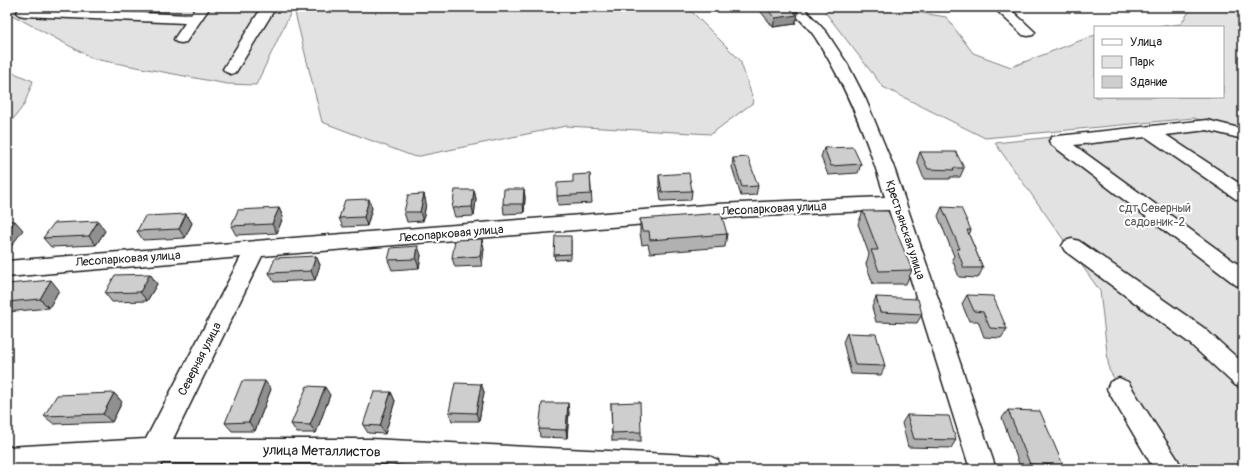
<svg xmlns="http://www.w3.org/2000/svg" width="1250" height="476" font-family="Pangolin,sans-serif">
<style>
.green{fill:#e2e2e2;stroke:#7f7f7f}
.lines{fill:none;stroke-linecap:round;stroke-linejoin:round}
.minor-casing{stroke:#1c1c1c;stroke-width:3}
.minor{fill:#fff;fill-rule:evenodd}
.wall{fill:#b1b1b1;stroke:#1c1c1c}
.shaded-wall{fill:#909090;stroke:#1c1c1c}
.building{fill:#cecece;stroke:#1c1c1c}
.labels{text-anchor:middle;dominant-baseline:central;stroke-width:4;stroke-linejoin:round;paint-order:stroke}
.park-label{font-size:12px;fill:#575757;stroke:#fff}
.street-label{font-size:12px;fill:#1c1c1c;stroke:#fff}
.near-street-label{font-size:14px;fill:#1c1c1c;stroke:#fff}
</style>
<rect width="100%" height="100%" fill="#fff"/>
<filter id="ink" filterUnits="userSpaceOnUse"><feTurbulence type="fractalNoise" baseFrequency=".025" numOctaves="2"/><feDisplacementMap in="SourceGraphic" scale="8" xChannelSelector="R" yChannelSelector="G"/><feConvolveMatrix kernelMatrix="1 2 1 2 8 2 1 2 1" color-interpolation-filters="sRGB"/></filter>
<g filter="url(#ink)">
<path class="green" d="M 7,7 L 295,7 L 292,10 L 256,85 L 227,84 L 94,59 L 12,15 L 7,12 Z
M 297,7 L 687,7 L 740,60 L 754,102 L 711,134 L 566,126 L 415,157 L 322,122 L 294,9 Z
M 832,7 L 887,7 L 946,17 L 973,53 L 1011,67 L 1095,35 L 1095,97 L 1223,97 L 1223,27 L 1157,27 L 1181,24 L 1192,7 L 1243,7 L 1243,134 L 1194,118 L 985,138 L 883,87 L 825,12 Z
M 7,70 L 33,81 L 24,105 L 7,127 Z
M 1177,124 L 1205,125 L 1243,138 L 1243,469 L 1172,469 L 1109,370 L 1100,291 L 995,143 Z"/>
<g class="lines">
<defs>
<path id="minor" d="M 196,7 L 210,7 L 186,42 L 181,43 L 176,42 L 174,39 L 185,23 L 24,16 L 19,15 L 17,12 L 19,9 L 24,8 L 191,15 Z
M 262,7 L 276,7 L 236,72 L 231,74 L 226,72 L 223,69 Z
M 789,7 L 803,7 L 827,33 L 848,65 L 866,100 L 894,168 L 996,469 L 970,469 L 889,210 L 718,218 L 262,256 L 173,439 L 371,439 L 709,456 L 718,460 L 722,469 L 479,469 L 371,463 L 162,463 L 159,469 L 132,469 L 134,464 L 48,469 L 7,469 L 7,447 L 146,439 L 241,257 L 7,277 L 7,261 L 718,204 L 885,197 C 868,141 847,86 815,37 C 808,26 797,18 789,7 Z
M 993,7 L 1008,7 L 1035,32 L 1033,35 L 1028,36 L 1023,35 Z
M 1207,120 L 1243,129 L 1243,139 L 1207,130 L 1166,135 L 1243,186 L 1243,201 L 1236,199 L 1146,137 L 1074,145 L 1243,268 L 1243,287 L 1236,285 L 1052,145 L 1049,141 L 1052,137 L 1058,136 Z
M 1072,239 L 1079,241 L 1204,328 L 1243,363 L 1243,388 L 1235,385 L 1188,342 L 1065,251 L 1062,246 L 1065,241 Z
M 1119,378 L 1128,382 L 1178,460 L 1182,469 L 1154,469 L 1107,389 L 1110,382 Z"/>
</defs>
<use href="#minor" class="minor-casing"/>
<use href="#minor" class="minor"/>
</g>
<path class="wall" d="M 757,7 L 794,7 L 797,20 L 796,20 L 795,24 L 773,27 Z
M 824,148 L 861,164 L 858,173 L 828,175 L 821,157 Z
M 920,152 L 964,168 L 960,177 L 950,177 L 950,179 L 924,179 L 917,161 Z
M 733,158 L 758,186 L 756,195 L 741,196 L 732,167 Z
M 590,174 L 592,203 L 558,205 L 557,196 L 573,182 Z
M 659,175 L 692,191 L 691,200 L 661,201 L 659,184 Z
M 524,189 L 525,198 L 524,213 L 504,214 L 503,204 Z
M 474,190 L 476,199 L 474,216 L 455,217 L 452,208 Z
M 424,194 L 426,203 L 423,221 L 407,222 L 404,212 Z
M 942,207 L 971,230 L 969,235 L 983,268 L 978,278 L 959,277 L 952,259 L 954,256 L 938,216 Z
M 279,208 L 283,217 L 277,233 L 236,235 L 231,226 Z
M 372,208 L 367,226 L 343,227 L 339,218 Z
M 863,211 L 912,270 L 906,284 L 873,284 L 866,264 L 869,254 L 858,224 Z
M 186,214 L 192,223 L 185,238 L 143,240 L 137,231 Z
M 640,219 L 727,234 L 725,247 L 650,253 L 648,244 L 642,245 L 640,233 Z
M 105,231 L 96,245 L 51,247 L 43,238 Z
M 571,240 L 571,259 L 555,260 L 554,255 Z
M 484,248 L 482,266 L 455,267 L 452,258 Z
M 421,255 L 419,268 L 392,270 L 388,260 Z
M 316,256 L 320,265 L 315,280 L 274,282 L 269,273 Z
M 150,274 L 157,284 L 147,301 L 112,302 L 105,293 Z
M 7,284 L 59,290 L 49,308 L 7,312 Z
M 967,295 L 1007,329 L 1001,338 L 984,337 L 978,321 L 969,321 L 962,304 Z
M 876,297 L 922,314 L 917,323 L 876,322 L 872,307 Z
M 847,333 L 885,366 L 881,375 L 851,374 L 843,342 Z
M 481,384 L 484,392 L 479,421 L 452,421 L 449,412 Z
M 271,389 L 255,431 L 232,431 L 225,423 Z
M 391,392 L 395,401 L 385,434 L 368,433 L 363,425 Z
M 114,393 L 122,402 L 112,422 L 54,424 L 44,416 Z
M 330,395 L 316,433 L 297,433 L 291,424 Z
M 611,403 L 641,432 L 641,441 L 612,441 Z
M 1008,410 L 1063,465 L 1060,469 L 1021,469 L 1002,418 Z
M 569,412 L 567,438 L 540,437 L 539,429 Z
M 907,415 L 956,440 L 951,448 L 908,447 L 902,423 Z"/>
<path class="shaded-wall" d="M 794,12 L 798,12 L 797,20 L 796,20 L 795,24 L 773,27 L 775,18 Z
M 524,189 L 525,198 L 524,213 L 523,204 Z
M 474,190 L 476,199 L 474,216 L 472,207 Z
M 424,194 L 426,203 L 423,221 L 420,212 Z
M 369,199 L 372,208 L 367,226 L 364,217 Z
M 279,208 L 283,217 L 277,233 L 272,224 Z
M 186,214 L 192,223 L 185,238 L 179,229 Z
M 15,221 L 23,230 L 7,252 L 7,232 Z
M 98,221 L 105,231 L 96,245 L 89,236 Z
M 482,239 L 484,248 L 482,266 L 480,256 Z
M 418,246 L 421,255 L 419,268 L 416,259 Z
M 316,256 L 320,265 L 315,280 L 311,271 Z
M 150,274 L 157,284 L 147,301 L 140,292 Z
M 51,280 L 59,290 L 49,308 L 40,299 Z
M 265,381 L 271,389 L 255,431 L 249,422 Z
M 481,384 L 484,392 L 479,421 L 476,413 Z
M 325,387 L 330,395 L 316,433 L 310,425 Z
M 391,392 L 395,401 L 385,434 L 380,426 Z
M 114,393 L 122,402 L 112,422 L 103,414 Z
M 568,403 L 569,412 L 567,438 L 566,430 Z"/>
<path class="building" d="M 765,7 L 794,7 L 798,12 L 794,12 L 797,15 L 775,18 Z
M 853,147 L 861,164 L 831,166 L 824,148 Z
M 920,152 L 956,152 L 964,168 L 953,168 L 954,170 L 928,169 Z
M 748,157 L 758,186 L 742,187 L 733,158 Z
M 689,173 L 692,191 L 662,192 L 659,175 Z
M 590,174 L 591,194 L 557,196 L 557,183 L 573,182 L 573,175 Z
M 504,189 L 524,189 L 523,204 L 503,204 Z
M 455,190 L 474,190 L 472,207 L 452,208 Z
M 424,194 L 420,212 L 404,212 L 408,195 Z
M 369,199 L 364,217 L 339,218 L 345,200 Z
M 942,207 L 961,208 L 971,230 L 967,230 L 983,268 L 964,268 L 957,249 L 960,249 Z
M 279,208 L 272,224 L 231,226 L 238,210 Z
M 863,211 L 888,211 L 912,270 L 879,271 L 871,250 L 878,250 Z
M 721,213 L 727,234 L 650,240 L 649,231 L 642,231 L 640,219 Z
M 186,214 L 179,229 L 137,231 L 145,216 Z
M 7,221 L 15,221 L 7,232 Z
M 98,221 L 89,236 L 43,238 L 54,223 Z
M 555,236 L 571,236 L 571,254 L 554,255 Z
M 482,239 L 480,256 L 452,258 L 455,240 Z
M 418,246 L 416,259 L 388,260 L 391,248 Z
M 316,256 L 311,271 L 269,273 L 275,258 Z
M 150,274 L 140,292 L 105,293 L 115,275 Z
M 51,280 L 40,299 L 7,302 L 7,284 Z
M 967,295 L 993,296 L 1007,329 L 990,328 L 983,312 L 974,311 Z
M 876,297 L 918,299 L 922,314 L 880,312 Z
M 847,333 L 876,334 L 885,366 L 855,365 Z
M 242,381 L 265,381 L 249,422 L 225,423 Z
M 455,383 L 481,384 L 476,413 L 449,412 Z
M 307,386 L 325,387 L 310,425 L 291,424 Z
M 374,392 L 391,392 L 380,426 L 363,425 Z
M 114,393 L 103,414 L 44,416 L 57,395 Z
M 640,402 L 641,432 L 612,433 L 611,403 Z
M 542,403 L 568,403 L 566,430 L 539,429 Z
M 1008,410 L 1040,411 L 1063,465 L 1030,464 Z
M 907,415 L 949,416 L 956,440 L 914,439 Z
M 219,468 L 243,469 L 219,469 Z"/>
</g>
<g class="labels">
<g class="park-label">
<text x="1155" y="208">сдт Северный<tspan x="1155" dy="14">садовник-2</tspan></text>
</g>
<g class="street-label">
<text transform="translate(774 209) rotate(-3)">Лесопарковая улица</text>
<text transform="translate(905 230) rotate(72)">Крестьянская улица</text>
<text transform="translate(451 234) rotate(-5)">Лесопарковая улица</text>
<text transform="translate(128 259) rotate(-4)">Лесопарковая улица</text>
<text transform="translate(200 359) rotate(-63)">Северная улица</text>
</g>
<g class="near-street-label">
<text transform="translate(322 451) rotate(1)">улица Металлистов</text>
</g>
</g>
<rect width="1250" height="476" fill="none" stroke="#fff" stroke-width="24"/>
<rect x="12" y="12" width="1226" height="452" fill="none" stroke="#1c1c1c" stroke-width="1.5" filter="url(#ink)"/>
<rect x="1094" y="26" width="130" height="72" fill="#ffffff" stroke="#a4a4a4"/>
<rect x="1102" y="39" width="20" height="6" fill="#ffffff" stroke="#a4a4a4"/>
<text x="1130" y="46" font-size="12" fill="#1c1c1c">Улица</text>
<rect x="1102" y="56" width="20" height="12" fill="#e2e2e2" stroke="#a4a4a4"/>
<text x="1130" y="66" font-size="12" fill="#1c1c1c">Парк</text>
<rect x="1102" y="76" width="20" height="12" fill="#cecece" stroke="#a4a4a4"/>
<text x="1130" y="86" font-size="12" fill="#1c1c1c">Здание</text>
</svg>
